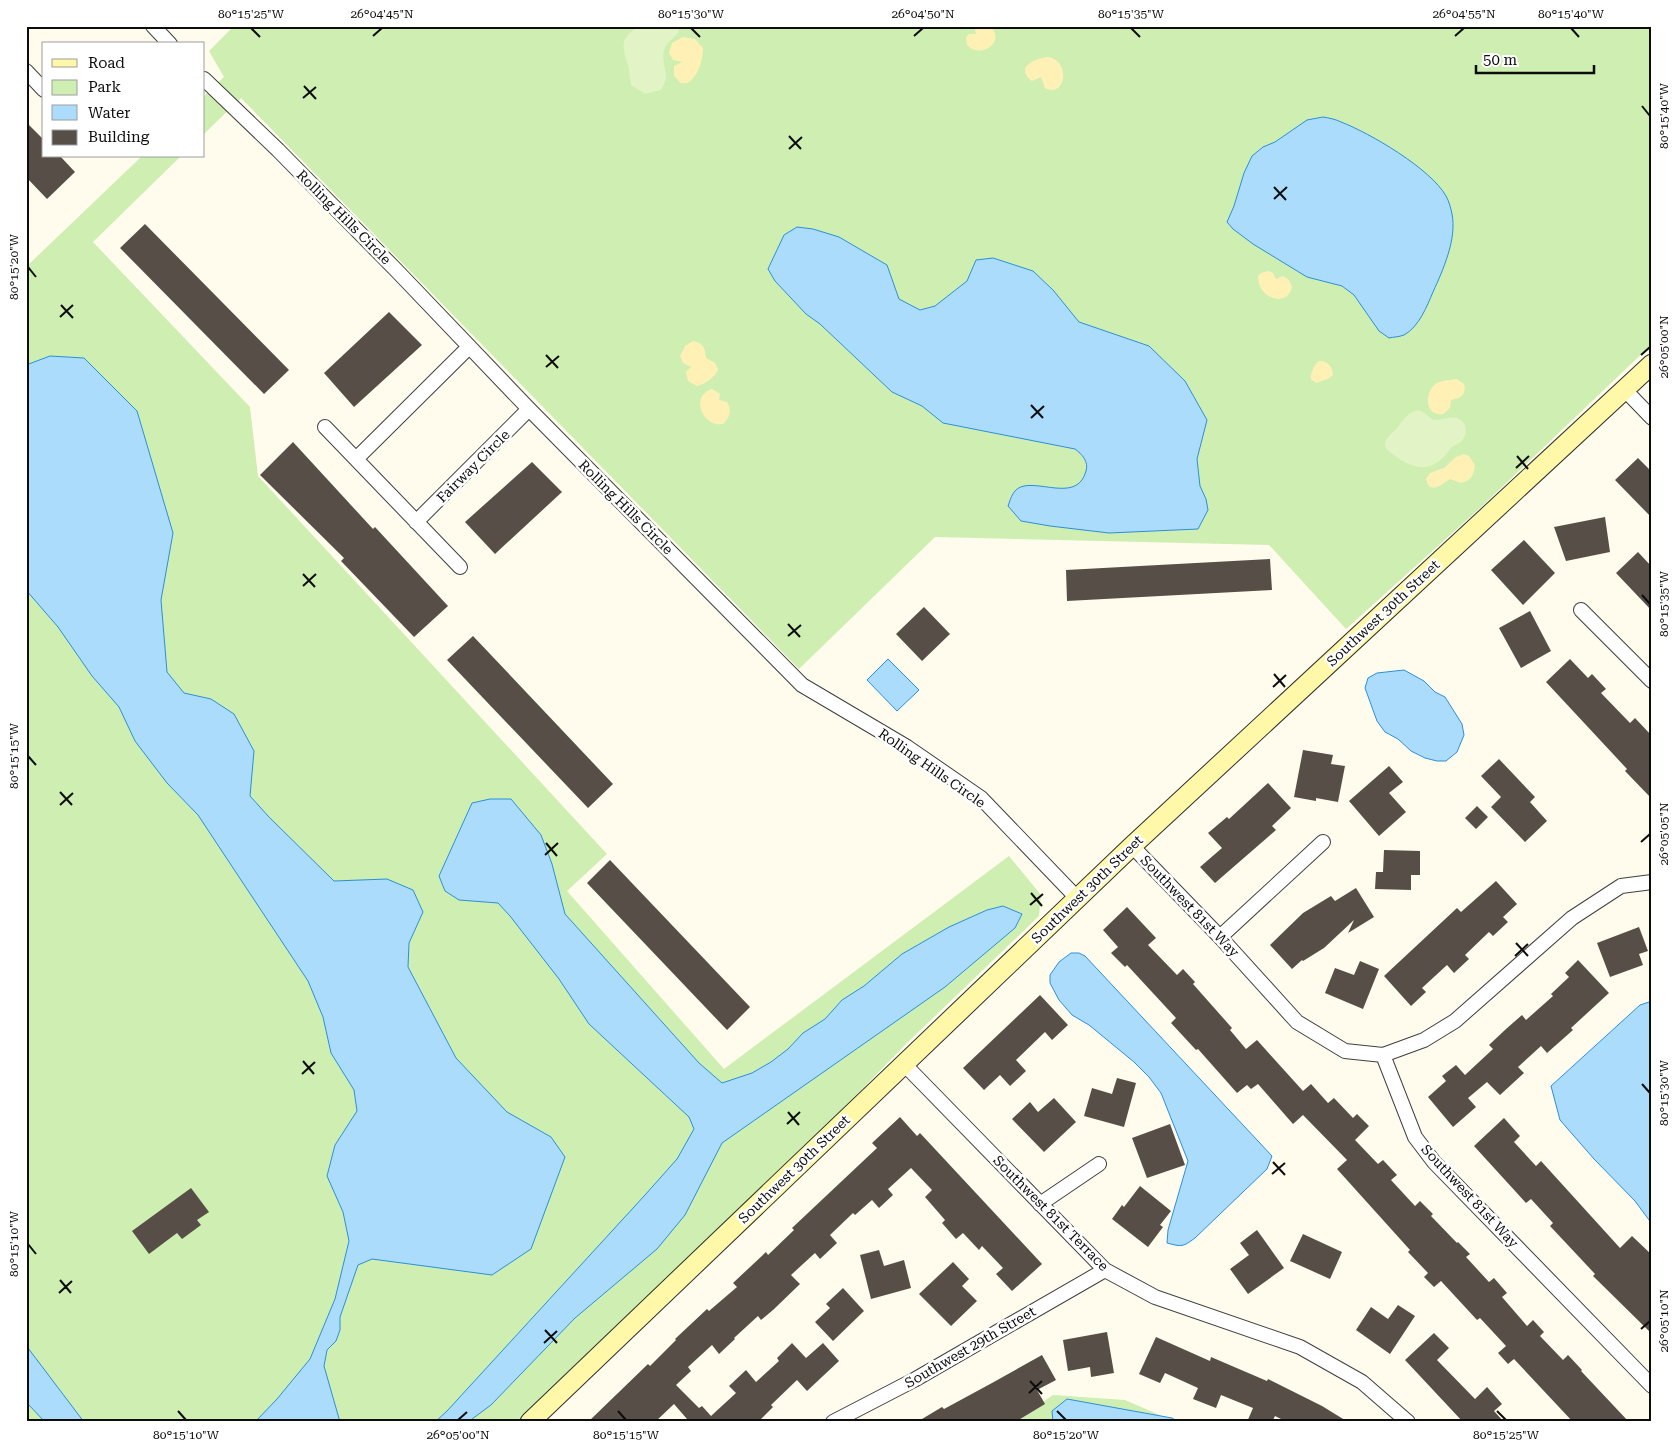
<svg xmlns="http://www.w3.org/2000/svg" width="1678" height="1448" font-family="'Roboto Serif',serif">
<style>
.green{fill:#cfeeb2}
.sand{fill:#fff1b5}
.pitch{fill:#e2f4c5}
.water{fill:#acdcfc;stroke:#2b8fdb}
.building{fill:#574e48}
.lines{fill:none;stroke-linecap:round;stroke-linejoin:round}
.street-casing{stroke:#404040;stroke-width:16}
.secondary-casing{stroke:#2f2f2f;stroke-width:21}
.street{stroke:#fff;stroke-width:14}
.secondary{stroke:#fff8a8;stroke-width:19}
.ticks{fill:none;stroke:#0d0d0d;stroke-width:2}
.labels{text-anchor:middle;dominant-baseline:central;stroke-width:5;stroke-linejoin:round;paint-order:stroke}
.street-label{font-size:14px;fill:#0d0d0d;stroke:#fff}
.neatline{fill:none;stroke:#0d0d0d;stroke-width:2}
.ticks-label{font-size:12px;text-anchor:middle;fill:#0d0d0d}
</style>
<rect width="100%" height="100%" fill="#fffced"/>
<path class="green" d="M 234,26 L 1652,26 L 1652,344 L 1480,508 L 1346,629 L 1269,545 L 935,537 L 799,669 L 241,98 L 204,134 L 204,96 L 224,77 L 209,51 Z
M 142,156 L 181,156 L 93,242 L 250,407 L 258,476 L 607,854 L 567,891 L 724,1069 L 1009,856 L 1041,895 L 1039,916 L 906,1044 L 787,1166 L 516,1422 L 29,1422 L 26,1419 L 26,267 Z
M 1053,1395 L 1125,1400 L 1176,1422 L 1013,1422 Z"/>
<path class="sand" d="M 976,26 L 990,26 C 1007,42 980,60 967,45 L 966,37 L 969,34 L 976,34 L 975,30 Z
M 683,37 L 695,39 L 703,48 C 703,59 698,78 687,83 L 681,83 L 674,76 L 674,66 L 682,62 L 673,60 L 669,53 L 672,43 Z
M 1048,57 C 1072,61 1065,99 1045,88 L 1041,77 L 1032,81 C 1014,68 1035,58 1048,57 Z
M 1268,271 L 1273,273 L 1276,279 L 1283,276 L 1289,280 L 1292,287 C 1287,309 1257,298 1258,276 L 1261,273 Z
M 693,341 C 704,343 705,349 706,358 L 715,363 L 718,369 C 716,377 705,384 697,386 L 688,381 L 686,372 L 691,367 L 683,363 L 680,356 L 685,346 Z
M 1319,361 C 1327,360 1333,367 1333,375 L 1328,379 L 1316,383 L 1311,379 C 1310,374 1314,364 1319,361 Z
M 1457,379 L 1464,384 C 1467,395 1460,398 1451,400 L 1450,408 L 1443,414 C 1424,417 1424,391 1437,383 C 1443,380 1450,380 1457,379 Z
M 712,389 L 720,394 L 719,400 L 727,402 C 732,409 730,418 723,424 C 703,428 689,396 712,389 Z
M 1464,454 L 1469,456 L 1475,465 C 1474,475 1471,481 1461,483 L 1450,479 C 1441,485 1430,495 1426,479 L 1430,473 L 1444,468 L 1456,457 Z"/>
<path class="pitch" d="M 639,26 L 679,26 L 679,31 C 675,38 666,42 664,50 C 660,66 672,73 661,90 L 645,94 L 631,85 C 630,79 630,72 628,65 C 622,46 619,39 639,26 Z
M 1418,410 L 1423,412 L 1433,420 C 1441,421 1451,415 1459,419 C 1468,423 1467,436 1461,442 C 1458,444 1454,445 1451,448 C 1447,453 1443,458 1438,462 C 1421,474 1403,463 1389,451 C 1378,442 1392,434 1398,427 C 1404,419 1407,413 1418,410 Z"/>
<path class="water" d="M 1323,117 C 1329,118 1335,119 1341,122 C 1370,133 1431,169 1446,196 C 1449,201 1451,209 1452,214 C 1457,239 1443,270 1433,292 C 1427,306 1419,327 1404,335 C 1399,337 1393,337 1389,338 L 1379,331 L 1354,295 L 1342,286 L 1307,277 L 1253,244 L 1233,229 L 1227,222 L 1234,206 L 1244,173 L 1252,156 L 1263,147 L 1275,142 L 1307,120 Z
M 797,227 L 813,229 L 839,237 L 887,265 L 899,299 L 920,310 L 935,306 L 967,281 L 976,260 L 993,258 L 1033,271 L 1053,290 L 1079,322 L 1149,346 L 1185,381 L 1207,420 L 1197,459 L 1200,486 L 1206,499 L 1208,510 L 1198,529 L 1109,533 L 1050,526 L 1021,521 L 1008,506 C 1011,498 1013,488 1024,486 C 1044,482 1078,501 1086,471 C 1089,462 1082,454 1075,449 L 943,423 L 922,406 L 892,392 L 820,324 L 806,314 L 775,281 L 768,269 L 784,235 Z
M 50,356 L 84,358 L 137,411 L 173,533 L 161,600 L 167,672 L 184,693 L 211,699 L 234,714 L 254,751 L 250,796 L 269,817 L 334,881 L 387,879 L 413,890 L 423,912 L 409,943 L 408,967 L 456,1058 L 507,1112 L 551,1137 L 565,1157 L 531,1249 L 492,1275 L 372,1259 L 358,1265 L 340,1317 L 340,1330 L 336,1341 L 327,1350 L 324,1366 L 340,1422 L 255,1422 L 277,1399 L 310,1359 L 335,1299 L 349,1241 L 343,1212 L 327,1176 L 335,1145 L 357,1111 L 354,1090 L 331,1053 L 323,1017 L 308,981 L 237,874 L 198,815 L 167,783 L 135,741 L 119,707 L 92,676 L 58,627 L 26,590 L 26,365 Z
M 888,659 L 919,690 L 897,711 L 867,680 Z
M 1404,670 L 1424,681 L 1435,692 L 1445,697 L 1462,724 L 1464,735 L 1457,752 L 1446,761 L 1437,761 L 1425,758 L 1411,751 L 1398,739 L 1385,732 L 1377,721 L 1365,688 L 1368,678 L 1377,673 Z
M 490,799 L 511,799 L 541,835 L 552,864 L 565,914 L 699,1063 L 722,1083 L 752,1073 L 771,1062 L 788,1049 L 803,1033 L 825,1019 L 842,1000 L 864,986 L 902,954 L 949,927 L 987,910 L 1003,906 L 1022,914 L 1015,928 L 945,987 L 722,1143 L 685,1215 L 657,1249 L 575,1318 L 491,1405 L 468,1422 L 435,1422 L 447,1411 L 645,1195 L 677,1159 L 694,1129 L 689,1117 L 589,1024 L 559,979 L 510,916 L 498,903 L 459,900 L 445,891 L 439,876 L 472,803 Z
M 1071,953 L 1079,953 L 1085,956 L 1272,1156 L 1267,1169 L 1195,1238 C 1183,1247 1182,1247 1167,1243 L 1168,1230 L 1188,1161 L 1161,1093 L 1149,1077 L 1134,1062 L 1089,1025 L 1072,1015 L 1059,1000 L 1050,983 L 1050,975 L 1059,962 Z
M 1652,1001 L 1652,1224 L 1635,1201 L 1594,1159 L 1560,1120 L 1551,1086 L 1640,1005 Z
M 26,1346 L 28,1348 L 84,1422 L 45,1422 L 26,1402 Z
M 1067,1399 L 1172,1418 L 1178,1422 L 1053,1422 L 1052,1411 Z"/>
<path class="building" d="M 26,122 L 44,140 L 44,156 L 60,156 L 75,172 L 47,199 L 26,177 Z
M 145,224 L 289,370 L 264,394 L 120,248 Z
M 389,312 L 422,345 L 354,407 L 324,373 Z
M 293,442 L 373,529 L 375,527 L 448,606 L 414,637 L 341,561 L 344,558 L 260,475 Z
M 1638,458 L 1652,472 L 1652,518 L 1615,480 Z
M 532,462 L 562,492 L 495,554 L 465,522 Z
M 1605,517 L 1610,552 L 1566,561 L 1554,527 Z
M 1524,540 L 1555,573 L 1523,605 L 1491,570 Z
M 1638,552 L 1652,567 L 1652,611 L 1616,573 Z
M 1270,559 L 1272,590 L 1067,601 L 1066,570 Z
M 924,607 L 950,634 L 922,661 L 896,634 Z
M 1530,611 L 1551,651 L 1521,668 L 1499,628 Z
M 473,636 L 613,784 L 588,808 L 447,660 Z
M 1570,659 L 1588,678 L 1592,674 L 1606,689 L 1601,693 L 1630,723 L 1635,718 L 1652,736 L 1652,799 L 1625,771 L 1627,769 L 1546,682 Z
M 1303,750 L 1333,755 L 1331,764 L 1345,766 L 1338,802 L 1316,798 L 1316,801 L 1294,797 Z
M 1499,759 L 1535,797 L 1530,802 L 1547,821 L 1525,842 L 1491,807 L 1501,797 L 1481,776 Z
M 1389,766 L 1403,782 L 1389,793 L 1406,812 L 1379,836 L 1349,801 Z
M 1268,783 L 1291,808 L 1272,826 L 1276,830 L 1215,883 L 1200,867 L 1222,848 L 1208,833 L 1227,817 L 1229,819 Z
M 1477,806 L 1488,817 L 1476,829 L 1465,818 Z
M 1384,850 L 1420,851 L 1420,875 L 1411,875 L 1411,890 L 1375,889 L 1376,872 L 1383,872 Z
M 610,860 L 750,1007 L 727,1030 L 587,883 Z
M 1496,881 L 1517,904 L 1503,917 L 1508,922 L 1493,936 L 1489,932 L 1465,955 L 1469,959 L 1454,973 L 1447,965 L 1422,988 L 1426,992 L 1411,1006 L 1384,976 L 1457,908 L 1461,912 Z
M 1356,888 L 1374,917 L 1348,933 L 1354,920 L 1324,948 L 1303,961 L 1302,960 L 1292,969 L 1270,945 L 1303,913 L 1331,896 L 1335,901 Z
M 1127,907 L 1156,938 L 1148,945 L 1177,975 L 1183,969 L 1195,982 L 1193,984 L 1232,1028 L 1230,1030 L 1246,1049 L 1257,1040 L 1303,1091 L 1311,1084 L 1328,1103 L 1334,1098 L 1353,1118 L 1357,1114 L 1369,1126 L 1355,1140 L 1378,1164 L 1383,1160 L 1397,1175 L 1391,1180 L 1415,1206 L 1420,1201 L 1433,1214 L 1431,1216 L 1457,1243 L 1458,1242 L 1470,1254 L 1466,1257 L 1489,1282 L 1494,1278 L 1507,1293 L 1502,1297 L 1527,1326 L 1533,1320 L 1544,1332 L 1540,1336 L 1563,1360 L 1568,1355 L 1582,1370 L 1581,1371 L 1629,1422 L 1573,1422 L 1514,1359 L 1508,1364 L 1498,1353 L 1506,1346 L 1480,1318 L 1477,1320 L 1441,1281 L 1434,1287 L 1424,1277 L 1428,1273 L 1408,1252 L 1410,1250 L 1337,1169 L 1347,1160 L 1303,1115 L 1293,1124 L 1258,1084 L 1251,1089 L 1247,1085 L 1237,1093 L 1198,1049 L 1196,1050 L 1171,1023 L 1176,1018 L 1127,965 L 1125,967 L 1111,953 L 1118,947 L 1103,930 Z
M 1639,927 L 1648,951 L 1639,954 L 1643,965 L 1610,977 L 1597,943 Z
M 1578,960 L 1609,993 L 1571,1028 L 1573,1030 L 1547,1053 L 1541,1046 L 1518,1067 L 1524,1073 L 1500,1095 L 1487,1082 L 1468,1098 L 1476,1107 L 1453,1127 L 1428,1097 L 1446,1081 L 1442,1076 L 1456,1065 L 1465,1075 L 1493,1049 L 1489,1045 L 1506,1029 L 1522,1015 L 1526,1020 L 1553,996 L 1551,994 L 1569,977 L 1565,973 Z
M 1360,961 L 1379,969 L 1363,1009 L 1325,993 L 1335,968 L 1354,975 Z
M 1040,995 L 1068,1025 L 1052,1040 L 1045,1032 L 1016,1060 L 1026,1071 L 1010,1086 L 1000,1075 L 984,1090 L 963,1068 Z
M 1117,1078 L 1136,1083 L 1124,1127 L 1084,1116 L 1092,1088 L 1112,1094 Z
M 1054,1098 L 1076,1122 L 1044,1152 L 1012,1119 L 1030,1102 L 1038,1112 Z
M 900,1117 L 917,1136 L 920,1133 L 1042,1264 L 1012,1291 L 996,1274 L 1003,1268 L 982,1246 L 979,1250 L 963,1233 L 956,1239 L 942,1223 L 945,1220 L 925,1197 L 932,1190 L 911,1168 L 888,1189 L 893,1195 L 879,1208 L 872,1200 L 855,1215 L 853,1213 L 830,1235 L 837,1243 L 820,1259 L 815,1253 L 791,1275 L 800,1284 L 773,1310 L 761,1320 L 758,1316 L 734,1338 L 735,1339 L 719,1354 L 712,1345 L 688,1367 L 691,1371 L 676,1385 L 699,1408 L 702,1406 L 711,1416 L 736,1393 L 729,1386 L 746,1370 L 756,1382 L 779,1361 L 777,1358 L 792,1343 L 806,1358 L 823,1343 L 839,1361 L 807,1391 L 797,1380 L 771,1405 L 773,1407 L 758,1422 L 684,1422 L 687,1419 L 674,1404 L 655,1422 L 588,1422 L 648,1364 L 650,1366 L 676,1340 L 675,1339 L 707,1309 L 709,1311 L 737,1287 L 733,1283 L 766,1252 L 768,1255 L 794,1230 L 792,1228 L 877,1148 L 872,1143 Z
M 1504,1118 L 1520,1136 L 1514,1142 L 1536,1166 L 1541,1161 L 1620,1248 L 1632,1236 L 1652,1255 L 1652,1334 L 1593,1276 L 1595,1274 L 1550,1226 L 1553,1223 L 1531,1199 L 1526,1203 L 1474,1146 Z
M 1170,1124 L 1185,1165 L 1147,1178 L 1132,1138 Z
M 1140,1186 L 1171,1211 L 1160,1225 L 1163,1227 L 1148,1247 L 1112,1219 L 1122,1205 L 1124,1207 Z
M 191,1188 L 209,1212 L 197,1220 L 201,1225 L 182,1239 L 177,1233 L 149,1254 L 132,1231 Z
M 1257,1230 L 1284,1268 L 1248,1294 L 1230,1269 L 1249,1255 L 1240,1243 Z
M 1303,1234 L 1342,1252 L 1330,1279 L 1290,1261 Z
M 879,1250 L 884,1266 L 904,1260 L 911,1288 L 871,1299 L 860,1255 Z
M 953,1262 L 969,1279 L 962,1286 L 977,1301 L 951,1326 L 919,1294 Z
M 843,1288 L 864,1311 L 833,1341 L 815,1322 L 830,1308 L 826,1304 Z
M 1398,1305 L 1415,1316 L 1390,1354 L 1356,1330 L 1371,1307 L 1388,1319 Z
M 1107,1332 L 1114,1373 L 1091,1377 L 1090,1367 L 1068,1371 L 1063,1340 Z
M 1434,1333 L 1449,1348 L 1437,1360 L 1475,1399 L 1487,1387 L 1502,1404 L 1494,1411 L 1504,1422 L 1463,1422 L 1405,1360 Z
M 1156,1337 L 1210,1361 L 1211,1357 L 1267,1381 L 1268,1379 L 1322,1406 L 1348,1422 L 1287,1422 L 1275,1416 L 1272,1422 L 1247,1422 L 1253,1408 L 1221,1395 L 1216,1408 L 1193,1399 L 1198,1388 L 1165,1373 L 1160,1383 L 1139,1374 Z
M 1042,1355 L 1056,1380 L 1037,1390 L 1045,1404 L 1015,1422 L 917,1422 L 942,1407 L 944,1409 L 992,1383 Z"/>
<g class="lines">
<defs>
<path id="street" d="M 153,26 L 170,44
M 26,71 L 44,90
M 204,79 L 278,150 L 398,272 L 529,409 L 802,685 L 907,747 L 981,798 L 1077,898
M 1624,389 L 1652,418
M 325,427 L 460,567
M 356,459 L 469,347
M 416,522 L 529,409
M 1581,610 L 1652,681
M 1132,846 L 1220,937 L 1297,1022 L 1345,1051 L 1383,1055 L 1424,1040 L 1455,1021 L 1572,918 L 1621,886 L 1652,882
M 1220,937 L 1323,842
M 1383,1055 L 1415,1137 L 1434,1162 L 1652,1386
M 904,1064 L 1105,1270 L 1155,1297 L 1300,1347 L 1362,1382 L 1408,1422
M 1040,1204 L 1099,1164
M 833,1422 L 914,1380 L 1105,1270"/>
<path id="secondary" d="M 530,1422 L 1132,846 L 1652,364"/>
</defs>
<use href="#street" class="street-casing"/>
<use href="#secondary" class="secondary-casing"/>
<use href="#street" class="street"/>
<use href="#secondary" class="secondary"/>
</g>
<path class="ticks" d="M 251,28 L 260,37M 691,28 L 700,37M 1131,28 L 1140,37M 1571,28 L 1579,37M 373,36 L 382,28M 914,36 L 923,28M 1455,36 L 1464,28M 304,86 L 316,99M 303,98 L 316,87M 1642,106 L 1650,116M 789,136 L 801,149M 789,149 L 802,137M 1274,187 L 1286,200M 1274,199 L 1287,187M 28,267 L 36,277M 61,305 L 73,318M 60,317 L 73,305M 546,355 L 558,368M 1641,355 L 1650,347M 546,367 L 559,356M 1031,405 L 1043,418M 1031,418 L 1044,406M 1517,456 L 1528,469M 1516,468 L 1529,456M 303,574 L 315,587M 303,586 L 316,574M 1642,595 L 1650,604M 788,624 L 800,637M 788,636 L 801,625M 1274,674 L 1285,687M 1273,687 L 1286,675M 28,756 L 36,765M 60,792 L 72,805M 60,805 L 73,793M 1641,842 L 1650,834M 546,843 L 557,856M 545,855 L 558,843M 1031,893 L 1042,906M 1030,905 L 1043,894M 1516,943 L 1528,956M 1515,956 L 1528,944M 303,1061 L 314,1074M 302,1074 L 315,1062M 1642,1084 L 1650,1093M 788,1112 L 799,1125M 787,1124 L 800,1112M 1273,1162 L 1285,1175M 1272,1174 L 1285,1163M 28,1244 L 36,1254M 60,1280 L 71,1293M 59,1293 L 72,1281M 1641,1329 L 1650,1321M 545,1330 L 557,1343M 544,1343 L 557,1331M 1030,1381 L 1042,1394M 1029,1393 L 1042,1381M 178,1411 L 186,1420M 618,1411 L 626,1420M 1057,1411 L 1066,1420M 1497,1411 L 1506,1420M 458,1420 L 467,1412"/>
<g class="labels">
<g class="street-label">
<text transform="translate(344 217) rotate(45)">Rolling Hills Circle</text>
<text transform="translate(473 466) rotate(-45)">Fairway Circle</text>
<text transform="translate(626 507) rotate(45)">Rolling Hills Circle</text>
<text transform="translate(1383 613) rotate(-43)">Southwest 30th Street</text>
<text transform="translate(932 768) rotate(35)">Rolling Hills Circle</text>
<text transform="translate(1087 889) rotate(-44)">Southwest 30th Street</text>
<text transform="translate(1190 906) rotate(46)">Southwest 81st Way</text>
<text transform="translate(794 1169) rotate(-44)">Southwest 30th Street</text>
<text transform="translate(1470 1196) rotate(47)">Southwest 81st Way</text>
<text transform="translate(1051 1213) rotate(45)">Southwest 81st Terrace</text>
<text transform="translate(970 1347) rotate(-30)">Southwest 29th Street</text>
</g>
</g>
<rect width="1678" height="1448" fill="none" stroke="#ffffff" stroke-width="55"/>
<rect x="42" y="42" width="162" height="115" fill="#ffffff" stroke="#9e9e9e"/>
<rect x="52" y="59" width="25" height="8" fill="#fff8a8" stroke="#9e9e9e"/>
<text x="88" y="68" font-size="15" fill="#0d0d0d">Road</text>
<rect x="52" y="80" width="25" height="15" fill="#cfeeb2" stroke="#9e9e9e"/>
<text x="88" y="92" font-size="15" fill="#0d0d0d">Park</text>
<rect x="52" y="105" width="25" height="15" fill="#acdcfc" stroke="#9e9e9e"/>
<text x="88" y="118" font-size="15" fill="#0d0d0d">Water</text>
<rect x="52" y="130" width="25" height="15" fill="#574e48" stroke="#9e9e9e"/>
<text x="88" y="142" font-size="15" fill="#0d0d0d">Building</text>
<path d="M1476 65v8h118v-8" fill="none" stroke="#0d0d0d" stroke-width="2.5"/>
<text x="1483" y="65" font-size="15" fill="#0d0d0d" stroke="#ffffff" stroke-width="4" paint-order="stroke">50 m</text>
<rect x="28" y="28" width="1622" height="1392" class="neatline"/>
<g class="ticks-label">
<text x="251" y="18">80°15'25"W</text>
<text x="382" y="18">26°04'45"N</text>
<text x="691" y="18">80°15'30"W</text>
<text x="923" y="18">26°04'50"N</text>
<text x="1131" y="18">80°15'35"W</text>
<text x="1464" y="18">26°04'55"N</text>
<text x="1571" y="18">80°15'40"W</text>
<text transform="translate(1664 116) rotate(-90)" y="4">80°15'40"W</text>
<text transform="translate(14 267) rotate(-90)" y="4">80°15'20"W</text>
<text transform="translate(1664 347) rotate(-90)" y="4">26°05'00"N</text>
<text transform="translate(1664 604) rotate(-90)" y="4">80°15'35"W</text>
<text transform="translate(14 756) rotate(-90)" y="4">80°15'15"W</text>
<text transform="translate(1664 834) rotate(-90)" y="4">26°05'05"N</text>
<text transform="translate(1664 1093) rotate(-90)" y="4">80°15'30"W</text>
<text transform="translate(14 1244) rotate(-90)" y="4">80°15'10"W</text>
<text transform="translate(1664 1321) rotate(-90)" y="4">26°05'10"N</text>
<text x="186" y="1439">80°15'10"W</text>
<text x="458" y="1439">26°05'00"N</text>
<text x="626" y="1439">80°15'15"W</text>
<text x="1066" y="1439">80°15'20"W</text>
<text x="1506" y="1439">80°15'25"W</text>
</g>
</svg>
